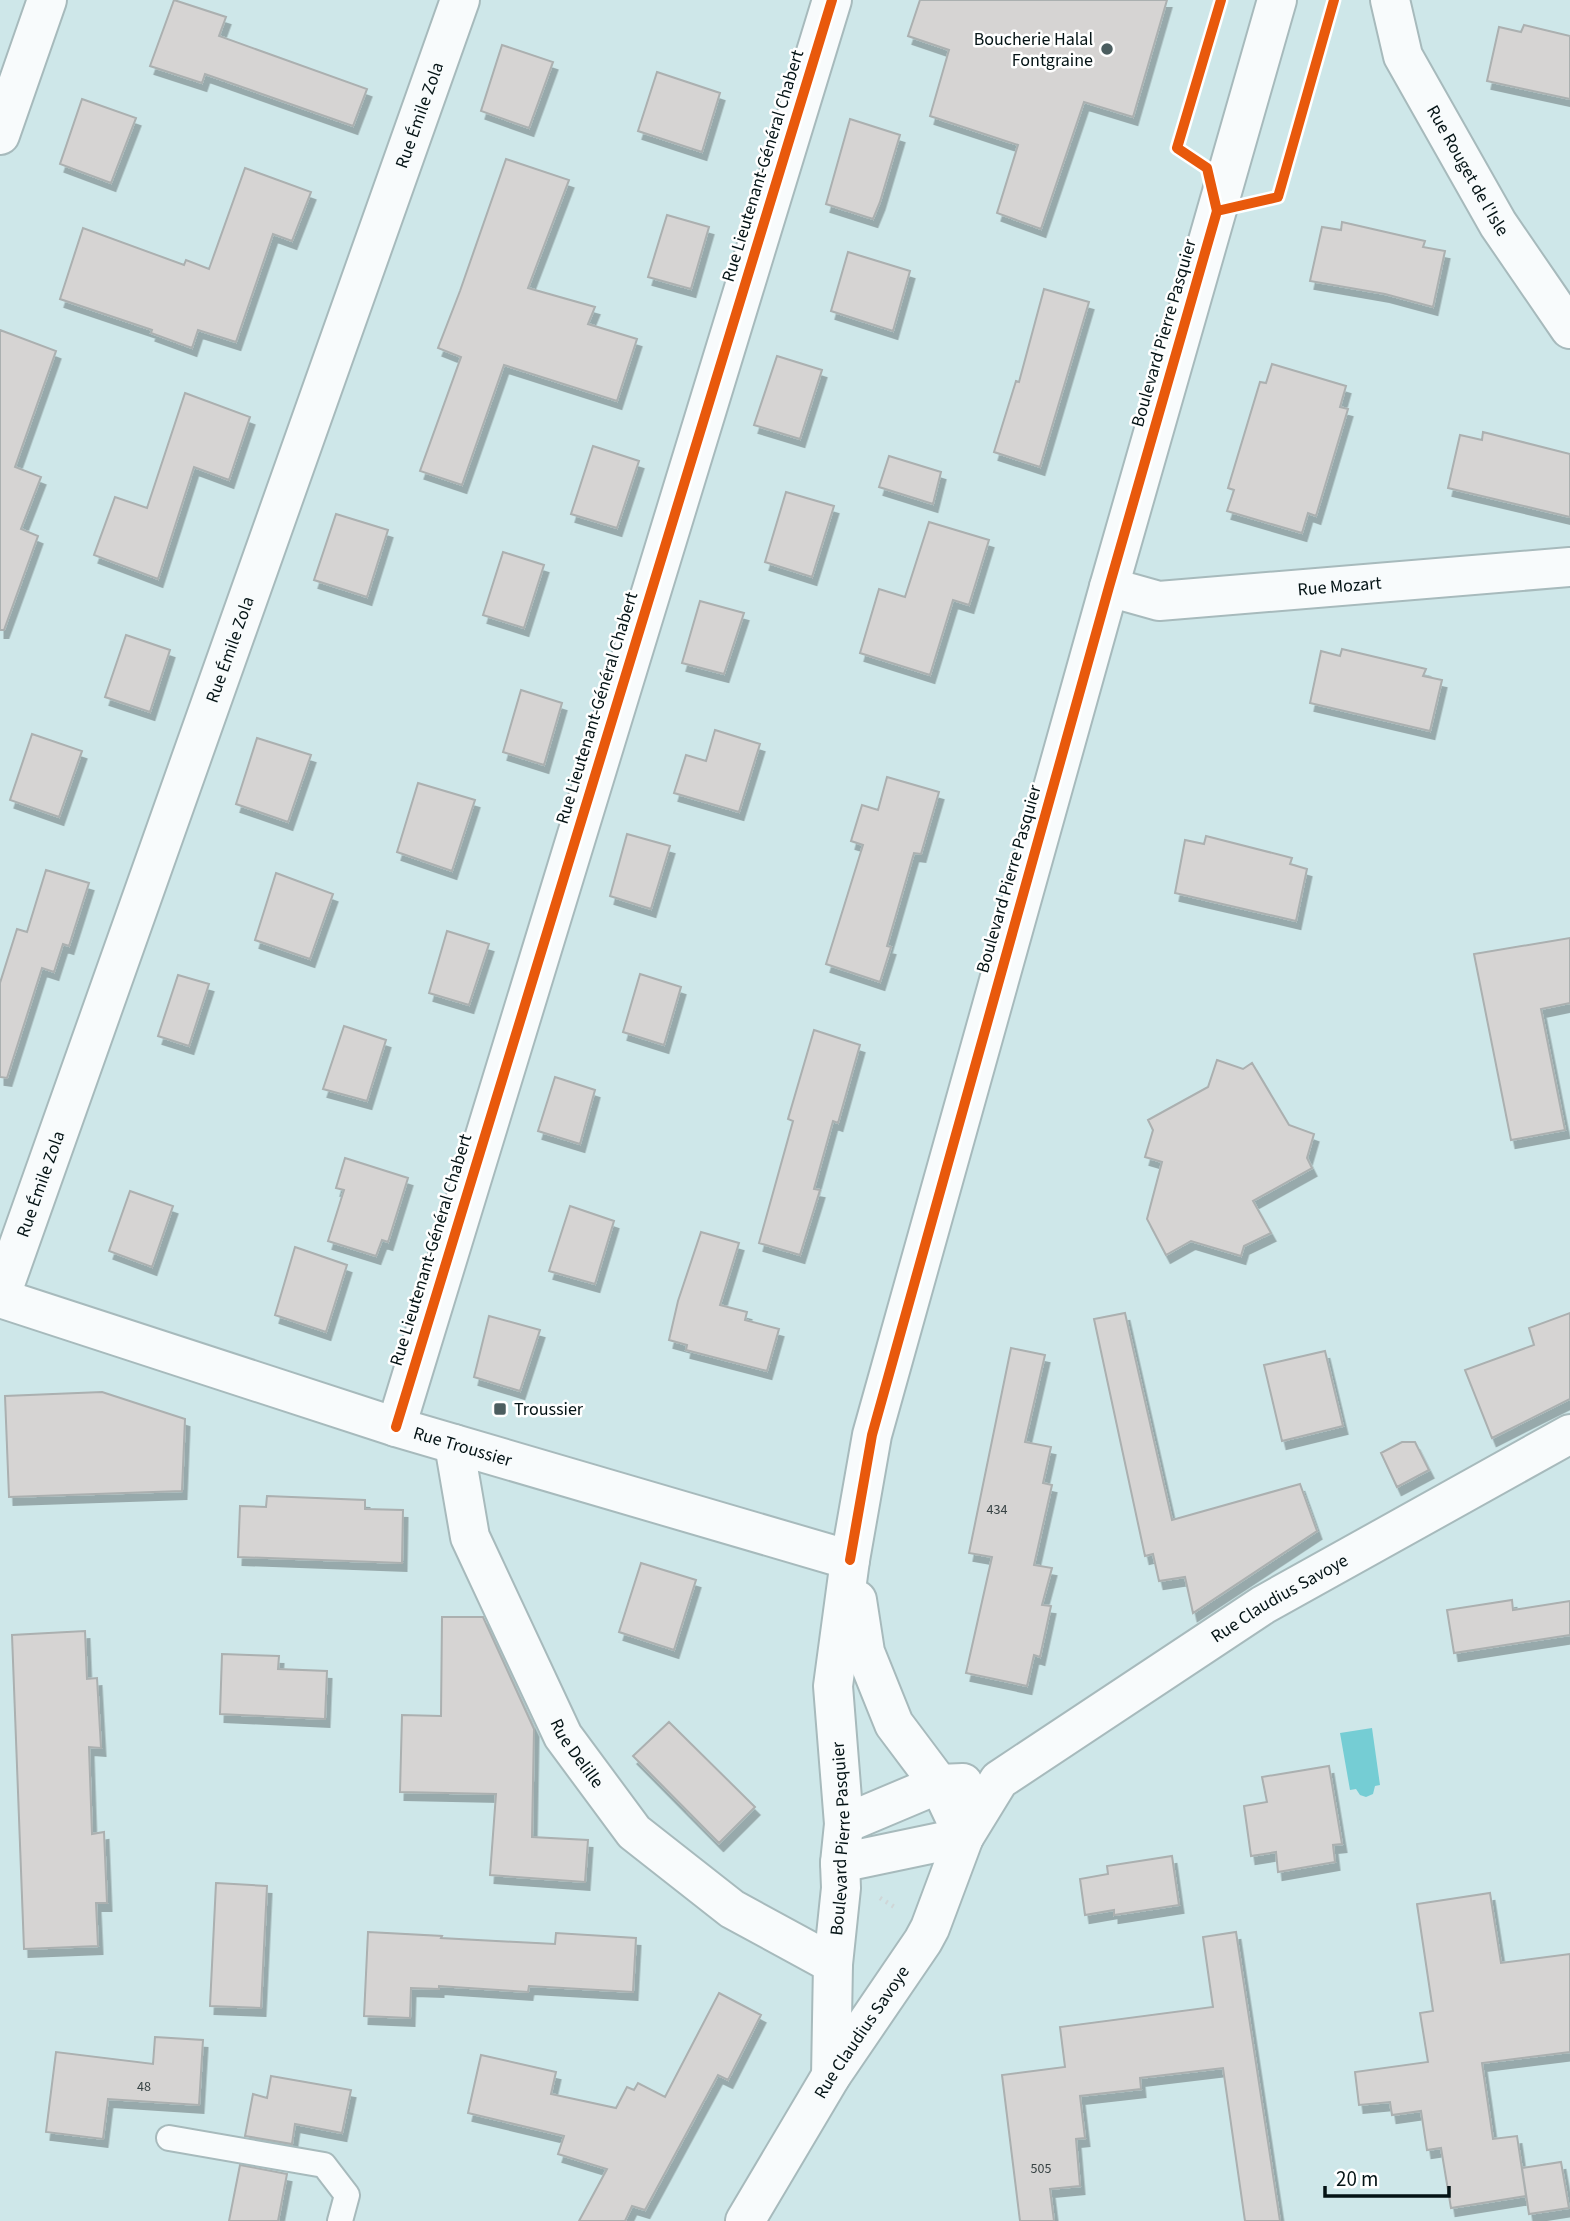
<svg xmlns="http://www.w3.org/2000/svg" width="1570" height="2221" font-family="'Source Sans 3',sans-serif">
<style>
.water{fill:#75cdd4}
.building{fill:#d6d4d3;stroke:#abb0b0;stroke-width:2;filter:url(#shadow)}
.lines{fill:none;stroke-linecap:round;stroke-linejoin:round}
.service-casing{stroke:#a7babc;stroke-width:28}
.minor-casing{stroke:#a7babc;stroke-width:42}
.path{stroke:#cfd6d7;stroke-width:4.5;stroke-dasharray:2 5;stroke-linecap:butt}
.service{stroke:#f8fbfc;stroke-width:24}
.minor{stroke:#f8fbfc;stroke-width:38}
.cycleway-casing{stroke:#fff;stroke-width:15}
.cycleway{stroke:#e8590c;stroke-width:10}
.poi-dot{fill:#4b5d5f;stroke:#fff;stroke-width:2.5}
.labels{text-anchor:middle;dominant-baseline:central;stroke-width:5;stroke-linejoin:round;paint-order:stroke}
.number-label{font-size:14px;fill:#384344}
.poi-label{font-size:18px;fill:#041315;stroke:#fff;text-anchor:end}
.street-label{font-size:18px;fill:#041315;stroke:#fff}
</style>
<defs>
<filter id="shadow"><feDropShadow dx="4.5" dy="8" stdDeviation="0" flood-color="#0004"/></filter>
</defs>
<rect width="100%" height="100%" fill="#cee7e9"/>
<path class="water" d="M 1372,1728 L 1380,1785 L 1375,1786 L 1373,1794 L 1366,1797 L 1360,1795 L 1356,1789 L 1350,1790 L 1340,1733 Z"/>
<path class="building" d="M 174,0 L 226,17 L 219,36 L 367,89 L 353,126 L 205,74 L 202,83 L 150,66 Z
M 920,0 L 1167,0 L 1133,117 L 1084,102 L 1041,229 L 997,213 L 1018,145 L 930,116 L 949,50 L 908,36 Z
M 1524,25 L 1570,36 L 1570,99 L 1487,81 L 1499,27 L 1521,32 Z
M 502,45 L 553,62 L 529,128 L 481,111 Z
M 657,72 L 720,93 L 702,152 L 638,131 Z
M 82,99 L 136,118 L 111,183 L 60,164 Z
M 850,119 L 900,135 L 880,202 L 873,219 L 826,204 Z
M 506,159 L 569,180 L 528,288 L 595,307 L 588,324 L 637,339 L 617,401 L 504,365 L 462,485 L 420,471 L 461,357 L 438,348 L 460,291 Z
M 245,168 L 311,192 L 292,241 L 273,234 L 236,342 L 198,330 L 192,348 L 151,333 L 152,330 L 60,299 L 83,228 L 184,265 L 186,260 L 209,269 Z
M 667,215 L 709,227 L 691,289 L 648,277 Z
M 1342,222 L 1425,241 L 1423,247 L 1445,251 L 1433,307 L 1385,294 L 1310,281 L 1322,227 L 1341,230 Z
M 848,252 L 910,271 L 893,331 L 831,311 Z
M 1044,289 L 1089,302 L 1040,467 L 994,452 L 1016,381 L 1019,382 Z
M 0,330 L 56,351 L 15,467 L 41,477 L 21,529 L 38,536 L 4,630 L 0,630 Z
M 777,356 L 822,370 L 800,439 L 754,425 Z
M 1272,364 L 1346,386 L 1340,407 L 1348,409 L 1316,516 L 1308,513 L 1302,533 L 1227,511 L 1234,490 L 1228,488 L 1260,382 L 1266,383 Z
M 185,393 L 250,417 L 229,480 L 194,467 L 158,579 L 94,555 L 115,497 L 147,508 Z
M 1483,432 L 1570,454 L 1570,517 L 1448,488 L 1460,435 L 1482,440 Z
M 593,446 L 639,461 L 617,528 L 571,514 Z
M 889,456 L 941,472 L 933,504 L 879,487 Z
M 786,492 L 834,506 L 812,577 L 765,562 Z
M 336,514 L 388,530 L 367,597 L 314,580 Z
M 929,522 L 989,540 L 969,605 L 953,600 L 930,675 L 860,653 L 879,589 L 905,597 Z
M 503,552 L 544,565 L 524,628 L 483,615 Z
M 700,601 L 744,613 L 724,674 L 682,663 Z
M 126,635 L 170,650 L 150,712 L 105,697 Z
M 1342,649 L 1426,669 L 1423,676 L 1442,680 L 1430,731 L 1310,703 L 1321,651 L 1340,656 Z
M 521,690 L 562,703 L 544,765 L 503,752 Z
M 715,730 L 760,744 L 739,812 L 674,793 L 686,755 L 706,761 Z
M 32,734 L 82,751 L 59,817 L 10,800 Z
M 257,738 L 311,755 L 288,822 L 236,804 Z
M 887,777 L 939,792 L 921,854 L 914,853 L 887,946 L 891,947 L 880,982 L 826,964 L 863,845 L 851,841 L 862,805 L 878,810 Z
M 418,783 L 475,800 L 452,871 L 397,852 Z
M 627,834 L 670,846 L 651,909 L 610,896 Z
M 1206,836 L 1292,858 L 1290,864 L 1307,869 L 1296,921 L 1175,893 L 1185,840 L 1204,844 Z
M 46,870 L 89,883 L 69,946 L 63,944 L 54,972 L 42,968 L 7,1078 L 0,1077 L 0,983 L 17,929 L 27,932 Z
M 276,873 L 333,894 L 310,959 L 255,940 Z
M 447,931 L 489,944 L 469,1005 L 429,993 Z
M 1570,938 L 1570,1003 L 1541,1009 L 1565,1130 L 1511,1140 L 1474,954 Z
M 640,974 L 681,987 L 664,1045 L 623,1032 Z
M 178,975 L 209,984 L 189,1046 L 158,1036 Z
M 344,1026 L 386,1040 L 367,1101 L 323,1089 Z
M 814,1030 L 860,1045 L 838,1123 L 833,1121 L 814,1189 L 820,1190 L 800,1255 L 759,1243 L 793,1121 L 788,1119 Z
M 1217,1060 L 1243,1069 L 1252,1063 L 1289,1125 L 1314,1134 L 1307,1158 L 1312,1168 L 1253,1201 L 1271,1233 L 1244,1246 L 1241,1256 L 1191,1241 L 1166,1255 L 1147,1219 L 1162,1162 L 1145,1157 L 1153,1130 L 1148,1120 L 1208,1087 Z
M 555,1077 L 595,1090 L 580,1144 L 538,1131 Z
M 345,1158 L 408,1178 L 388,1242 L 382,1240 L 376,1256 L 328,1241 L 344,1190 L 336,1188 Z
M 130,1191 L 173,1206 L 152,1267 L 109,1251 Z
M 570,1206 L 614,1221 L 595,1284 L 549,1271 Z
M 701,1232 L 739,1243 L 720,1305 L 747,1312 L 745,1320 L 779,1329 L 767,1371 L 686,1350 L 687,1345 L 669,1340 L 678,1301 Z
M 295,1247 L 347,1265 L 326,1332 L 275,1315 Z
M 1125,1313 L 1172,1520 L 1300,1484 L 1317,1531 L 1193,1613 L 1185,1577 L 1159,1581 L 1153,1554 L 1145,1556 L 1094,1319 Z
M 1570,1313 L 1570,1399 L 1492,1438 L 1465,1370 L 1534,1345 L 1529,1328 Z
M 489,1316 L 540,1330 L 520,1391 L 474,1377 Z
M 1011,1348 L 1045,1355 L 1025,1442 L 1051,1447 L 1043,1483 L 1052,1485 L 1034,1565 L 1052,1568 L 1042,1605 L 1051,1606 L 1040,1657 L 1034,1655 L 1027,1686 L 966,1673 L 992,1557 L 969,1553 Z
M 1325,1351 L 1343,1426 L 1282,1441 L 1264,1365 Z
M 102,1392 L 185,1419 L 182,1491 L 9,1497 L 5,1396 Z
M 1402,1442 L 1415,1442 L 1429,1470 L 1397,1487 L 1381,1453 Z
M 267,1496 L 365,1500 L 365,1509 L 403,1510 L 402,1563 L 238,1557 L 240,1506 L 266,1507 Z
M 641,1563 L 696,1580 L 674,1650 L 619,1632 Z
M 1512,1600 L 1513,1610 L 1570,1601 L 1570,1635 L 1454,1653 L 1447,1610 Z
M 442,1617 L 483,1617 L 534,1729 L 532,1837 L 588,1840 L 585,1882 L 490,1875 L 496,1794 L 400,1792 L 402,1715 L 441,1716 Z
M 85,1631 L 87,1679 L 97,1678 L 101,1748 L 89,1747 L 92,1834 L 104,1832 L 107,1903 L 96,1903 L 98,1946 L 24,1949 L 12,1635 Z
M 222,1654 L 279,1656 L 278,1669 L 327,1671 L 325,1719 L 220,1714 Z
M 669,1722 L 755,1807 L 719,1843 L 633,1756 Z
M 1329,1766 L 1342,1844 L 1333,1845 L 1335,1862 L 1278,1872 L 1276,1852 L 1251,1856 L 1244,1806 L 1267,1802 L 1262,1777 Z
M 1172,1856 L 1179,1905 L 1114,1915 L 1114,1910 L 1085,1915 L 1080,1879 L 1108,1874 L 1107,1866 Z
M 216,1883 L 267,1886 L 261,2008 L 210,2006 Z
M 1490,1893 L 1501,1963 L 1570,1954 L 1570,2052 L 1482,2063 L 1493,2139 L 1517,2136 L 1526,2196 L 1451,2208 L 1441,2148 L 1427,2150 L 1421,2111 L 1392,2115 L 1390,2102 L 1359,2105 L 1355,2072 L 1428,2062 L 1420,2013 L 1433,2011 L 1417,1904 Z
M 368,1932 L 442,1936 L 441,1938 L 555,1944 L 556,1933 L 636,1938 L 633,1992 L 529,1986 L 528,1992 L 439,1986 L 439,1989 L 411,1988 L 410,2018 L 364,2016 Z
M 1236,1932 L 1280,2221 L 1245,2221 L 1223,2068 L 1140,2078 L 1141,2089 L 1080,2096 L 1085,2138 L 1076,2139 L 1080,2186 L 1050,2189 L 1054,2221 L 1020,2221 L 1002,2075 L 1065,2067 L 1060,2027 L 1213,2007 L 1203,1937 Z
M 719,1993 L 761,2015 L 728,2080 L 718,2075 L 645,2210 L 632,2206 L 625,2221 L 579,2221 L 607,2169 L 558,2154 L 564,2136 L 468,2113 L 481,2055 L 556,2072 L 551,2094 L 616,2108 L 627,2087 L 634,2090 L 638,2083 L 665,2097 Z
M 155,2037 L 203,2040 L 199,2105 L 108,2099 L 103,2139 L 46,2132 L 56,2052 L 153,2064 Z
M 271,2076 L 351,2090 L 342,2133 L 295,2124 L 292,2144 L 245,2136 L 253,2094 L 267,2098 Z
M 1561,2162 L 1569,2208 L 1529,2214 L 1522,2168 Z
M 240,2165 L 287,2174 L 278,2221 L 229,2221 Z"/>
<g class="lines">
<defs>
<path id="service" d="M 169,2138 L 324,2165 L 347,2195 L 340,2221"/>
<g id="minor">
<path id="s1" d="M 1390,0 L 1403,56 L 1498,224 L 1570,329"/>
<path d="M 0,135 L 47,0"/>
<path id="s2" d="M 1109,587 L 1159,601 L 1570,567"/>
<path id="s3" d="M 0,1298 L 460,0"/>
<path id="s4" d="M 0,1298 L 396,1427 L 850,1560"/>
<path d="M 396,1427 L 832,0"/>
<path id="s5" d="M 454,1444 L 470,1537 L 563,1736 L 634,1832 L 732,1909 L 833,1964"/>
<path d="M 857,1600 L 865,1652 L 894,1724 L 939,1784 L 964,1837"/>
<path d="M 844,1824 L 939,1784 L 963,1783"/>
<path d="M 840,1863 L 964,1837"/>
<path id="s6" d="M 831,2076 L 833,1964 L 841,1888 L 840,1863 L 844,1824 L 833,1686 L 850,1560 L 872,1435 L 1109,587 L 1277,0"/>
<path id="s7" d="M 745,2221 L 831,2076 L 923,1941 L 930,1928 L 964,1837 L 999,1780 L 1263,1605 L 1570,1434"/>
</g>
</defs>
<use href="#service" class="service-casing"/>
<use href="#minor" class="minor-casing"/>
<path class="path" d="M 880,1898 L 896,1908"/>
<use href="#service" class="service"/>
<use href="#minor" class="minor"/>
<defs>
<path id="cycleway" d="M 1217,211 L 1278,197 L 1334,0
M 396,1427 L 832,0
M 850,1560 L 872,1435 L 1109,587 L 1217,211 L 1207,168 L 1177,148 L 1221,0"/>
</defs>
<use href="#cycleway" class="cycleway-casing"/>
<use href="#cycleway" class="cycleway"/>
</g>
<g class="poi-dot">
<circle cx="1107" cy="49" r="7"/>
<rect x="493" y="1402" width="14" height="14" rx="3.5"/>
</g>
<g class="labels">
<g class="number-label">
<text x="997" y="1510">434</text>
<text x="144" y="2087">48</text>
<text x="1041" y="2169">505</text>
</g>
<g class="poi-label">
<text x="1093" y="39">Boucherie Halal<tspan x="1093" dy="21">Fontgraine</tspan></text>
<text x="514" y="1409" text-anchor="start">Troussier</text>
</g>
<g class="street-label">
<text stroke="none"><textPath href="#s3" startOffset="1255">Rue Émile Zola</textPath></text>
<text transform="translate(763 166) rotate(-73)">Rue Lieutenant-Général Chabert</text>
<text stroke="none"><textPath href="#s1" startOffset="189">Rue Rouget de l'Isle</textPath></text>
<text transform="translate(1164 333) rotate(-74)">Boulevard Pierre Pasquier</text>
<text stroke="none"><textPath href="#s2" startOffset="233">Rue Mozart</textPath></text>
<text stroke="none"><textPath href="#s3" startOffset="688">Rue Émile Zola</textPath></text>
<text transform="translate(597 708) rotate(-73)">Rue Lieutenant-Général Chabert</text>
<text transform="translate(1009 879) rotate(-74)">Boulevard Pierre Pasquier</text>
<text stroke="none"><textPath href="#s3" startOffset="121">Rue Émile Zola</textPath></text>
<text transform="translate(431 1250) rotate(-73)">Rue Lieutenant-Général Chabert</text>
<text stroke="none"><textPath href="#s4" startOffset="486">Rue Troussier</textPath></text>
<text stroke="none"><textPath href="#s7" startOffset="845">Rue Claudius Savoye</textPath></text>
<text stroke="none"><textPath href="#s5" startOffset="336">Rue Delille</textPath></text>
<text stroke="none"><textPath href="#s6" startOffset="238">Boulevard Pierre Pasquier</textPath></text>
<text stroke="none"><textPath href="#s7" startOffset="222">Rue Claudius Savoye</textPath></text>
</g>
</g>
<path d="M1325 2186v10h124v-10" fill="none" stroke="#041315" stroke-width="3.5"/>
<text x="1336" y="2186" font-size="21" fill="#041315" stroke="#ffffff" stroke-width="5" paint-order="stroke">20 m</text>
</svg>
